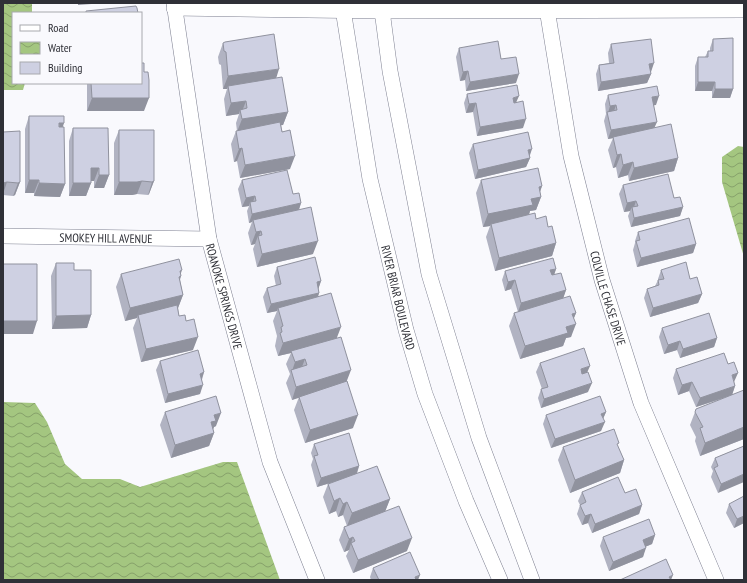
<svg xmlns="http://www.w3.org/2000/svg" width="747" height="583" font-family="'PT Sans Narrow',sans-serif">
<style>
.water{fill:url(#water-waves)}
.lines{fill:none;stroke-linecap:round;stroke-linejoin:round}
.minor-casing{stroke:#7e8091;stroke-width:16}
.minor{stroke:#fff;stroke-width:15}
.wall{fill:#b1b3c2}
.shaded-wall{fill:#90929e}
.building{fill:#ced0e2;stroke:#90929e}
.labels{text-anchor:middle;dominant-baseline:central;stroke-width:3;stroke-linejoin:round;paint-order:stroke}
.street-label{font-size:12px;fill:#2f3037;stroke:#f9f9fd}
</style>
<defs>
<pattern id="water-waves" width="16" height="10" patternUnits="userSpaceOnUse"><rect width="16" height="10" fill="#a4c680"/><path d="M0 5q4-4 8 0t8 0" fill="none" stroke="#86a16a"/></pattern>
</defs>
<rect width="100%" height="100%" fill="#f9f9fd"/>
<path class="water" d="M 3,3 L 32,3 L 32,13 L 13,13 L 13,83 L 25,83 L 23,90 L 3,90 Z
M 738,146 L 744,147 L 744,257 L 722,182 L 722,157 Z
M 3,402 L 35,403 L 47,422 L 65,464 L 82,479 L 120,479 L 140,487 L 223,462 L 237,462 L 280,580 L 3,580 Z"/>
<g class="lines">
<defs>
<g id="minor">
<path id="s1" d="M 174,3 L 209,239 L 270,462 L 317,580"/>
<path id="s2" d="M 342,3 L 370,179 L 406,330 L 425,394 L 466,501 L 500,580"/>
<path d="M 381,3 L 390,71 L 429,274 L 479,438 L 532,580"/>
<path id="s3" d="M 546,3 L 571,156 L 602,280 L 641,403 L 716,580"/>
<path d="M 174,8 L 381,11 L 744,10"/>
<path id="s4" d="M 3,236 L 209,239"/>
</g>
</defs>
<use href="#minor" class="minor-casing"/>
<use href="#minor" class="minor"/>
</g>
<path class="wall" d="M 713,39 L 733,89 L 730,98 L 712,98 L 712,91 L 695,91 L 695,66 L 698,57 L 705,57 L 708,51 L 710,51 L 710,48 Z
M 223,43 L 276,78 L 288,112 L 283,125 L 281,125 L 290,169 L 240,178 L 237,161 L 234,162 L 231,144 L 236,131 L 237,131 L 236,123 L 239,114 L 226,116 L 224,99 L 227,89 L 223,89 L 221,65 L 219,64 L 218,57 Z
M 611,44 L 651,72 L 650,72 L 651,74 L 647,83 L 598,91 L 596,74 L 599,65 L 609,63 L 608,53 Z
M 459,48 L 501,59 L 516,83 L 466,91 L 465,80 L 460,81 L 456,57 Z
M 87,83 L 141,83 L 144,111 L 87,111 Z
M 467,94 L 516,102 L 523,128 L 477,136 L 473,112 L 466,113 L 464,103 Z
M 608,95 L 656,105 L 654,105 L 654,127 L 678,158 L 674,171 L 629,181 L 628,175 L 618,178 L 616,167 L 613,168 L 608,150 L 613,138 L 608,139 L 604,121 L 606,114 L 605,104 Z
M 29,116 L 63,127 L 65,184 L 60,197 L 34,196 L 34,193 L 25,193 L 25,129 Z
M 73,128 L 109,175 L 104,188 L 94,188 L 94,181 L 91,181 L 91,183 L 86,196 L 69,196 L 69,141 Z
M 119,130 L 154,181 L 149,194 L 148,195 L 137,194 L 132,195 L 114,195 L 114,143 Z
M 3,132 L 20,182 L 15,195 L 13,196 L 3,195 Z
M 473,144 L 529,157 L 530,158 L 526,167 L 475,179 L 469,153 Z
M 242,180 L 293,194 L 301,203 L 299,210 L 313,254 L 257,267 L 253,249 L 255,244 L 251,245 L 248,233 L 252,222 L 249,223 L 247,211 L 249,206 L 242,207 L 238,189 Z
M 481,180 L 542,186 L 540,192 L 541,197 L 536,210 L 530,211 L 529,214 L 548,227 L 556,243 L 552,256 L 495,271 L 486,237 L 490,226 L 483,227 L 476,193 Z
M 623,185 L 674,198 L 683,207 L 680,216 L 631,227 L 628,216 L 630,211 L 624,212 L 619,194 Z
M 638,232 L 696,244 L 693,253 L 637,267 L 633,250 L 635,243 L 635,241 Z
M 56,263 L 74,270 L 91,315 L 87,328 L 52,329 L 51,276 Z
M 277,267 L 321,281 L 318,289 L 319,293 L 318,297 L 337,338 L 347,382 L 353,428 L 305,443 L 294,410 L 299,397 L 292,400 L 286,383 L 290,374 L 286,364 L 291,353 L 278,356 L 275,346 L 277,336 L 273,321 L 277,311 L 267,313 L 263,297 L 267,288 L 276,286 L 274,276 Z
M 556,269 L 554,275 L 566,290 L 563,298 L 576,313 L 574,318 L 571,337 L 566,338 L 563,346 L 520,359 L 509,326 L 514,313 L 518,312 L 511,289 L 505,291 L 502,280 L 505,271 Z
M 661,270 L 690,279 L 702,294 L 698,303 L 650,317 L 644,298 L 647,289 L 655,286 L 658,280 L 658,279 Z
M 121,274 L 181,275 L 181,276 L 180,280 L 183,295 L 178,308 L 179,316 L 193,350 L 141,362 L 133,328 L 137,318 L 125,321 L 116,287 Z
M 662,328 L 717,338 L 714,347 L 680,358 L 677,350 L 664,354 L 659,337 Z
M 160,361 L 204,372 L 202,380 L 200,394 L 165,403 L 156,370 Z
M 540,363 L 587,372 L 588,392 L 541,408 L 538,398 L 541,389 L 542,389 L 536,372 Z
M 676,369 L 734,382 L 735,386 L 732,395 L 744,390 L 744,439 L 700,456 L 695,441 L 696,437 L 690,425 L 695,412 L 728,397 L 696,407 L 689,391 L 678,395 L 673,378 Z
M 165,412 L 216,426 L 214,427 L 213,429 L 214,433 L 209,446 L 171,458 L 160,425 Z
M 606,412 L 603,419 L 601,431 L 551,448 L 543,424 L 546,415 Z
M 314,444 L 359,466 L 357,474 L 390,499 L 385,511 L 407,551 L 353,573 L 346,556 L 349,550 L 344,552 L 339,540 L 344,527 L 366,519 L 347,526 L 343,515 L 338,517 L 336,511 L 329,514 L 323,497 L 328,484 L 337,481 L 317,487 L 311,465 L 313,459 L 311,453 Z
M 744,446 L 718,493 L 711,477 L 713,471 L 711,467 L 715,458 Z
M 563,447 L 618,447 L 624,460 L 620,473 L 570,493 L 558,460 Z
M 582,492 L 625,493 L 642,505 L 639,514 L 592,533 L 588,523 L 582,525 L 577,514 L 580,505 L 578,501 Z
M 729,504 L 744,523 L 734,528 L 726,513 Z
M 655,535 L 652,544 L 645,547 L 643,557 L 609,571 L 600,546 L 603,537 Z
M 373,568 L 418,580 L 371,580 L 370,577 Z"/>
<path class="shaded-wall" d="M 78,3 L 105,3 L 78,5 Z
M 654,63 L 651,72 L 646,73 L 649,64 Z
M 279,69 L 275,82 L 228,86 L 227,89 L 223,89 L 228,76 Z
M 468,71 L 465,80 L 460,81 L 463,72 Z
M 519,74 L 516,83 L 466,91 L 470,82 Z
M 651,74 L 647,83 L 598,91 L 601,82 Z
M 698,82 L 715,82 L 712,91 L 695,91 Z
M 715,89 L 733,89 L 730,98 L 712,98 Z
M 519,96 L 515,105 L 509,107 L 513,98 Z
M 659,96 L 656,105 L 649,106 L 652,97 Z
M 92,98 L 149,98 L 144,111 L 87,111 Z
M 246,101 L 241,114 L 240,110 L 239,114 L 226,116 L 231,103 Z
M 476,103 L 473,112 L 466,113 L 469,104 Z
M 616,105 L 613,114 L 608,113 L 610,106 Z
M 288,112 L 283,125 L 237,132 L 242,119 Z
M 526,119 L 523,128 L 477,136 L 480,127 Z
M 657,122 L 653,131 L 608,139 L 611,130 Z
M 59,123 L 64,123 L 60,136 Z
M 242,148 L 237,161 L 234,162 L 239,149 Z
M 532,149 L 529,158 L 528,150 Z
M 621,154 L 616,167 L 613,168 L 617,155 Z
M 295,156 L 290,169 L 240,178 L 245,165 Z
M 530,158 L 526,167 L 475,179 L 478,170 Z
M 678,158 L 674,171 L 629,181 L 634,168 Z
M 633,162 L 628,175 L 618,178 L 623,165 Z
M 91,168 L 99,168 L 94,181 L 86,181 Z
M 99,175 L 109,175 L 104,188 L 94,188 Z
M 29,180 L 39,180 L 34,193 L 25,193 Z
M 142,181 L 137,194 L 132,195 L 114,195 L 119,182 Z
M 154,181 L 149,194 L 148,195 L 152,182 Z
M 7,182 L 3,194 L 3,183 Z
M 20,182 L 15,195 L 13,196 L 18,183 Z
M 39,183 L 65,184 L 60,197 L 34,196 Z
M 73,183 L 91,183 L 86,196 L 69,196 Z
M 542,186 L 538,197 L 541,197 L 536,210 L 530,211 L 528,218 L 491,224 L 490,226 L 483,227 L 488,214 L 531,199 L 539,187 Z
M 255,196 L 252,205 L 250,202 L 249,206 L 242,207 L 246,198 Z
M 636,201 L 633,210 L 632,207 L 630,211 L 624,212 L 627,203 Z
M 301,203 L 298,212 L 253,220 L 252,222 L 249,223 L 252,214 Z
M 683,207 L 680,216 L 631,227 L 634,218 Z
M 261,231 L 258,238 L 258,236 L 255,244 L 251,245 L 256,232 Z
M 318,241 L 313,254 L 257,267 L 262,254 Z
M 556,243 L 552,256 L 495,271 L 499,258 Z
M 696,244 L 693,253 L 637,267 L 641,258 Z
M 556,269 L 553,278 L 547,279 L 550,270 Z
M 182,270 L 180,276 L 181,276 L 176,289 L 180,271 Z
M 515,280 L 511,289 L 505,291 L 508,282 Z
M 321,281 L 318,290 L 317,282 Z
M 566,290 L 563,299 L 518,312 L 521,303 Z
M 319,293 L 316,302 L 278,308 L 277,311 L 267,313 L 271,304 Z
M 702,294 L 698,303 L 650,317 L 653,308 Z
M 183,295 L 178,308 L 139,318 L 138,315 L 137,318 L 125,321 L 130,308 Z
M 576,313 L 571,325 L 576,324 L 571,337 L 566,338 L 563,346 L 520,359 L 525,346 L 566,327 L 572,314 Z
M 91,315 L 87,328 L 52,329 L 56,316 Z
M 3,321 L 37,321 L 33,334 L 3,334 Z
M 341,327 L 336,340 L 291,351 L 291,353 L 278,356 L 283,343 Z
M 198,337 L 193,350 L 141,362 L 146,349 Z
M 717,338 L 714,347 L 680,358 L 683,349 Z
M 680,341 L 677,350 L 664,354 L 668,345 Z
M 305,359 L 300,372 L 292,371 L 295,362 Z
M 590,366 L 586,375 L 577,378 L 581,369 Z
M 351,370 L 346,383 L 292,400 L 296,387 Z
M 204,372 L 201,381 L 200,374 Z
M 738,373 L 734,382 L 732,375 Z
M 692,382 L 689,391 L 678,395 L 682,385 Z
M 592,383 L 588,392 L 541,408 L 544,399 Z
M 203,385 L 200,394 L 165,403 L 168,394 Z
M 735,386 L 732,395 L 696,407 L 700,398 Z
M 606,412 L 602,421 L 601,414 Z
M 221,413 L 216,426 L 214,427 L 211,434 L 211,422 L 214,415 Z
M 358,415 L 353,428 L 305,443 L 310,430 Z
M 605,422 L 601,431 L 551,448 L 555,439 Z
M 744,427 L 744,439 L 700,456 L 705,443 Z
M 214,433 L 209,446 L 171,458 L 175,445 Z
M 624,460 L 620,473 L 570,493 L 575,480 Z
M 359,466 L 356,475 L 317,487 L 321,478 Z
M 744,474 L 744,482 L 718,493 L 721,484 Z
M 340,498 L 336,511 L 329,514 L 334,501 Z
M 390,499 L 385,512 L 347,526 L 352,513 Z
M 347,502 L 343,515 L 338,517 L 343,504 Z
M 642,505 L 639,514 L 592,533 L 595,524 Z
M 591,514 L 588,523 L 582,525 L 585,516 Z
M 744,516 L 744,523 L 734,528 L 737,519 Z
M 655,535 L 652,544 L 640,549 L 643,540 Z
M 353,537 L 349,550 L 344,552 L 349,539 Z
M 412,538 L 407,551 L 353,573 L 358,560 Z
M 646,548 L 643,557 L 609,571 L 613,562 Z
M 420,575 L 418,580 L 414,580 L 415,577 Z
M 673,575 L 671,580 L 668,580 L 669,577 Z"/>
<path class="building" d="M 136,6 L 137,8 L 138,13 L 86,13 L 86,11 Z
M 274,34 L 279,69 L 228,76 L 226,52 L 224,51 L 223,43 L 225,42 Z
M 733,38 L 733,89 L 715,89 L 715,82 L 698,82 L 698,57 L 708,57 L 708,51 L 713,51 L 713,39 Z
M 651,39 L 654,63 L 649,64 L 651,74 L 601,82 L 599,65 L 614,63 L 611,44 Z
M 498,41 L 501,59 L 516,57 L 519,74 L 470,82 L 468,71 L 463,72 L 459,48 Z
M 141,63 L 144,63 L 144,72 L 148,72 L 149,80 L 149,98 L 92,98 L 91,83 L 141,83 Z
M 282,77 L 288,112 L 242,119 L 240,110 L 247,108 L 246,101 L 231,103 L 228,86 Z
M 517,85 L 519,96 L 513,98 L 514,103 L 523,101 L 526,119 L 480,127 L 476,103 L 469,104 L 467,94 Z
M 657,86 L 659,96 L 652,97 L 657,122 L 611,130 L 607,112 L 617,110 L 616,105 L 610,106 L 608,95 Z
M 29,116 L 64,116 L 64,123 L 59,123 L 59,127 L 64,127 L 65,184 L 39,183 L 39,180 L 29,180 Z
M 280,122 L 282,132 L 290,130 L 295,156 L 245,165 L 242,148 L 239,149 L 236,131 Z
M 671,124 L 678,158 L 634,168 L 633,162 L 623,165 L 621,154 L 617,155 L 613,137 Z
M 73,128 L 108,128 L 109,175 L 99,175 L 99,168 L 91,168 L 91,183 L 73,183 Z
M 119,130 L 154,130 L 154,181 L 152,182 L 142,181 L 137,182 L 119,182 Z
M 20,131 L 20,182 L 18,183 L 7,182 L 3,183 L 3,132 Z
M 528,132 L 532,149 L 528,150 L 530,158 L 478,170 L 473,144 Z
M 538,168 L 542,186 L 539,187 L 541,197 L 531,199 L 533,205 L 488,214 L 481,180 Z
M 287,170 L 293,194 L 299,193 L 301,203 L 252,214 L 250,202 L 256,201 L 255,196 L 246,198 L 242,180 Z
M 668,174 L 674,198 L 680,197 L 683,207 L 634,218 L 632,207 L 638,206 L 636,201 L 627,203 L 623,185 Z
M 311,207 L 318,241 L 262,254 L 258,236 L 262,235 L 261,231 L 256,232 L 253,220 Z
M 535,213 L 536,219 L 546,216 L 548,227 L 552,226 L 556,243 L 499,258 L 491,224 Z
M 689,218 L 696,244 L 641,258 L 636,241 L 640,240 L 638,232 Z
M 315,257 L 321,281 L 317,282 L 319,293 L 271,304 L 267,288 L 281,284 L 277,267 Z
M 553,258 L 556,269 L 550,270 L 552,275 L 561,273 L 566,290 L 521,303 L 515,280 L 508,282 L 505,271 Z
M 179,259 L 182,270 L 180,271 L 181,276 L 179,277 L 183,295 L 130,308 L 121,274 Z
M 686,262 L 690,279 L 697,277 L 702,294 L 653,308 L 647,289 L 659,285 L 658,280 L 664,279 L 661,270 Z
M 56,263 L 74,263 L 74,270 L 91,270 L 91,315 L 56,316 Z
M 3,264 L 37,264 L 37,321 L 3,321 Z
M 331,293 L 341,327 L 283,343 L 280,333 L 282,332 L 281,327 L 283,326 L 278,308 Z
M 570,296 L 576,313 L 572,314 L 576,324 L 566,327 L 568,333 L 525,346 L 514,313 Z
M 177,305 L 179,316 L 185,315 L 186,321 L 194,319 L 198,337 L 146,349 L 138,315 Z
M 709,313 L 717,338 L 683,349 L 680,341 L 668,345 L 662,328 Z
M 341,337 L 351,370 L 296,387 L 291,370 L 307,365 L 305,359 L 295,362 L 291,351 Z
M 584,348 L 590,366 L 581,369 L 582,374 L 588,372 L 592,383 L 544,399 L 541,389 L 548,387 L 540,363 Z
M 198,350 L 204,372 L 200,374 L 203,385 L 168,394 L 160,361 Z
M 724,353 L 728,364 L 734,362 L 738,373 L 732,375 L 735,386 L 700,398 L 692,382 L 682,385 L 676,369 Z
M 347,381 L 358,415 L 310,430 L 299,397 Z
M 744,390 L 744,427 L 705,443 L 700,428 L 703,427 L 695,412 L 696,409 Z
M 216,396 L 221,413 L 214,415 L 216,421 L 211,422 L 214,433 L 175,445 L 165,412 Z
M 600,396 L 606,412 L 601,414 L 605,422 L 555,439 L 546,415 Z
M 614,429 L 619,443 L 617,444 L 624,460 L 575,480 L 563,447 Z
M 349,433 L 359,466 L 321,478 L 314,456 L 318,455 L 314,444 Z
M 744,446 L 744,474 L 721,484 L 714,468 L 718,466 L 715,458 Z
M 377,466 L 390,499 L 352,513 L 347,502 L 343,504 L 340,498 L 334,501 L 328,484 Z
M 618,477 L 625,493 L 636,489 L 642,505 L 595,524 L 591,514 L 585,516 L 580,505 L 586,502 L 582,492 Z
M 744,496 L 744,516 L 737,519 L 729,504 Z
M 399,506 L 412,538 L 358,560 L 351,543 L 355,541 L 353,537 L 349,539 L 344,527 Z
M 649,519 L 655,535 L 643,540 L 646,548 L 613,562 L 603,537 Z
M 410,552 L 420,575 L 415,577 L 416,580 L 379,580 L 373,568 Z
M 666,559 L 673,575 L 669,577 L 671,580 L 620,580 Z"/>
<g class="labels">
<g class="street-label">
<text stroke="none"><textPath href="#s4" startOffset="103">SMOKEY HILL AVENUE</textPath></text>
<text stroke="none"><textPath href="#s1" startOffset="298">ROANOKE SPRINGS DRIVE</textPath></text>
<text stroke="none"><textPath href="#s2" startOffset="300">RIVER BRIAR BOULEVARD</textPath></text>
<text stroke="none"><textPath href="#s3" startOffset="302">COLVILLE CHASE DRIVE</textPath></text>
</g>
</g>
<rect width="747" height="583" fill="none" stroke="#2f3037" stroke-width="8"/>
<rect x="12" y="12" width="130" height="72" fill="#f9f9fd" stroke="#a8a9ae"/>
<rect x="20" y="25" width="20" height="6" fill="#ffffff" stroke="#a8a9ae"/>
<text x="48" y="32" font-size="12" fill="#2f3037">Road</text>
<rect x="20" y="42" width="20" height="12" fill="url(#water-waves)" stroke="#a8a9ae"/>
<text x="48" y="52" font-size="12" fill="#2f3037">Water</text>
<rect x="20" y="62" width="20" height="12" fill="#ced0e2" stroke="#a8a9ae"/>
<text x="48" y="72" font-size="12" fill="#2f3037">Building</text>
</svg>
